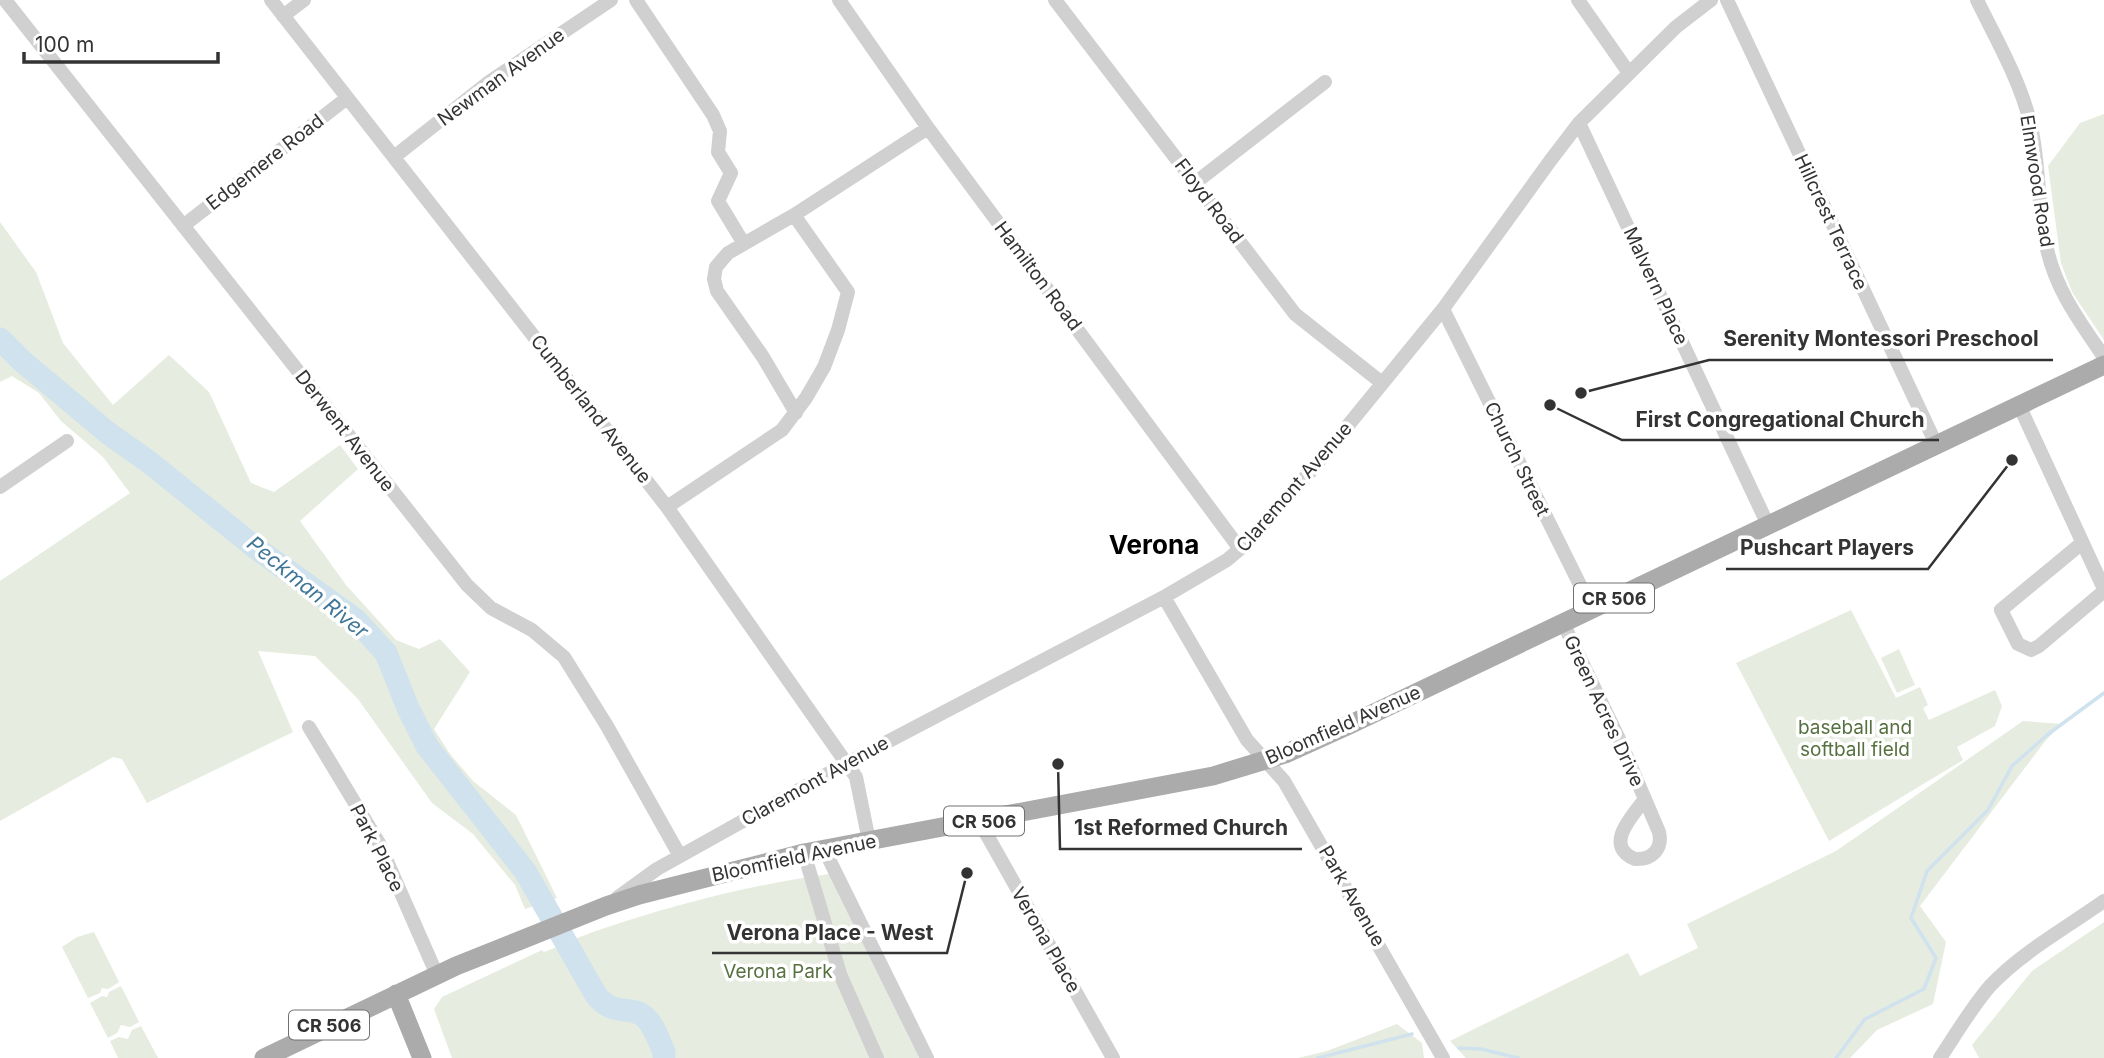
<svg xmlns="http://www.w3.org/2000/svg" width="2104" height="1058" font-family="Inter,sans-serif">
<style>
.green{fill:#e6ecdf}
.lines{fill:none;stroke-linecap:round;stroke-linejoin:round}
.stream{stroke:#cfe2ee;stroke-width:3.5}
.river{stroke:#cfe2ee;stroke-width:23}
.minor{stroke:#d0d0d0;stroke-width:14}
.major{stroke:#ababab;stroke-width:19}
.labels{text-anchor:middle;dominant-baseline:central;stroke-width:7;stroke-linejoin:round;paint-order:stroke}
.shield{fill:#fff;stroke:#707070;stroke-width:2}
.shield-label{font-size:18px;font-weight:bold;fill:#333}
.street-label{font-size:19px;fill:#333;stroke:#fff}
.park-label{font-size:19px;fill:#56703f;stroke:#fff}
.water-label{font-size:21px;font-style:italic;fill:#3f7597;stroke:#fff}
.district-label{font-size:26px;font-weight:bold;fill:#000;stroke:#fff}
.leader{fill:none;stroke:#333;stroke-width:2.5}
.callout-dot{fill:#333;stroke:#fff;stroke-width:2.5}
.callout-label{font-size:21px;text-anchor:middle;font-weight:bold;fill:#333;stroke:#fff;stroke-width:7;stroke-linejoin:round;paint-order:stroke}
</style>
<rect width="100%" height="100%" fill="#fff"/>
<path class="green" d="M 2104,114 L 2104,340 L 2072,292 L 2061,263 L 2048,166 L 2080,123 Z
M 0,222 L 36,272 L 63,343 L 113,405 L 169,355 L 209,392 L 251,483 L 274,492 L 340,445 L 358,469 L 300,521 L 346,585 L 396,640 L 419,649 L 440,639 L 470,672 L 434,729 L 450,754 L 473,781 L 516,815 L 557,898 L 525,909 L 515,885 L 473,834 L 432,803 L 358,699 L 315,656 L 258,651 L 293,732 L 147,803 L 122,759 L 113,757 L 0,821 L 0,581 L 130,493 L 103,457 L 61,421 L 39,393 L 12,376 L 0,382 Z
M 1851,610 L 1896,698 L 1920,687 L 1928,705 L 1923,708 L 1929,720 L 1995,690 L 2002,706 L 1995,726 L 1957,747 L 1963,760 L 1829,841 L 1736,663 Z
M 1899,649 L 1915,685 L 1897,693 L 1881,658 Z
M 2023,721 L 2062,724 L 2046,740 L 1920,906 L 1946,942 L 1933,1004 L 1877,1030 L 1850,1058 L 1466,1058 L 1450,1041 L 1628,953 L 1640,976 L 1698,948 L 1687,924 L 1836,851 Z
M 829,874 L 919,1058 L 452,1058 L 434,1009 L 442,997 L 542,950 L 544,952 C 561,946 576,938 593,932 C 669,906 749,885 829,874 Z
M 2104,922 L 2104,1058 L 1979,1058 L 1972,1045 L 2032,971 Z
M 94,932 L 119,982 L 108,989 L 102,988 L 100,993 L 88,998 L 62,947 L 77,937 Z
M 121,986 L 139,1022 L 130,1027 L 121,1025 L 117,1033 L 108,1038 L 90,1003 L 102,996 L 107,997 L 109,992 Z
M 1397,1024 L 1422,1043 L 1424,1058 L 1298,1058 L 1327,1051 Z
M 141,1026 L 158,1058 L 118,1058 L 110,1041 L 119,1037 L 128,1039 L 132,1030 Z"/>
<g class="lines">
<path class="stream" d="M 1459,1048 L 1481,1049 L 1518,1058
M 1318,1058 L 1412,1034
M 1836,1058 L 1865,1019 L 1924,989 L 1936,958 L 1911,918 L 1927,871 L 1988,810 L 2012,766 L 2047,735 L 2104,693"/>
<path class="river" d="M 0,339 L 22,361 L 108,433 L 149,462 L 256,548 L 355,619 L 386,653 L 408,708 L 427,746 L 525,871 L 596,995 C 614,1018 630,1004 645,1017 C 654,1025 659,1041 664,1052 L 664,1058"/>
<path class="minor" d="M 5,0 L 467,585 L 491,608 L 532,630 L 564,657 L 607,726 L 680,856
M 271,0 L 667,507 L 856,777 L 869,841
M 636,0 L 713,115 L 720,131 L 718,152 L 731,173 L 718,201 L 744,244
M 839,0 L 928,128 L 1240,549
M 1055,0 L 1295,314 L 1382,383
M 1578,0 L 1629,73
M 1727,0 L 1936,444
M 1977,0 C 1996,39 2020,80 2030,122 C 2040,162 2037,204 2046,244 C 2054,287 2079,321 2104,357
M 283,16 L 304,0
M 1579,123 L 1768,525
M 394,157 L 489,82 L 611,0
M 1195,183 L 1325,82
M 183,226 L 347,98
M 1443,309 L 1592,609
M 2019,405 L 2104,589
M 796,413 L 763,357 L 717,291 L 714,279 L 716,267 L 728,253 L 794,215 L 928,128
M 0,487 L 67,441
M 667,507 L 782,430 L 806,398 L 824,367 L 838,330 L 848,292 L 794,215
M 2082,543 L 2001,610 L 2018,644 L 2031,650 L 2039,646 L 2104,591
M 1164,597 L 1247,740 L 1284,781 L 1443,1058
M 1563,623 L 1621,743 L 1659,832 C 1663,849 1652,860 1635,859 C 1603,846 1632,816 1645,799
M 309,727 L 379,843 L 437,975
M 979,821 L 1113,1058
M 824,849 L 927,1058
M 804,853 L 840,974 L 877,1058
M 617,898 L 657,869 L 847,763 L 1164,597 L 1227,560 L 1247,543 L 1310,472 L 1443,309 L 1550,161 L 1579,123 L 1676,27 L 1711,0
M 1940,1058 C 1956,1034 1971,1008 1990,986 C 2022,952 2066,928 2104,901"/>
<path class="major" d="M 396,994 L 422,1058
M 264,1058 L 456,966 L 606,906 L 639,895 L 804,853 L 1213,776 L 1285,754 L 1349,725 L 2104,365"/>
</g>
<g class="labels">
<g class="shield">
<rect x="1574" y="583.5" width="80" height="29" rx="5"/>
<rect x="944" y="806.5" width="80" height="29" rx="5"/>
<rect x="289" y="1010.5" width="80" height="29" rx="5"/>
</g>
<g class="shield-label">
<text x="1614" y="598">CR 506</text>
<text x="984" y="821">CR 506</text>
<text x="329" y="1025">CR 506</text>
</g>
<g class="street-label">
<text transform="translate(501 77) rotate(-36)">Newman Avenue</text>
<text transform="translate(265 162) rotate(-38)">Edgemere Road</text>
<text transform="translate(2037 181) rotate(81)">Elmwood Road</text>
<text transform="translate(1209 201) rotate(53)">Floyd Road</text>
<text transform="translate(1831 222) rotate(65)">Hillcrest Terrace</text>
<text transform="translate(1038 276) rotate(53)">Hamilton Road</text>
<text transform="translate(1656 286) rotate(65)">Malvern Place</text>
<text transform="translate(591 409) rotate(52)">Cumberland Avenue</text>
<text transform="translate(345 431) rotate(52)">Derwent Avenue</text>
<text transform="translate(1517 459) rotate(64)">Church Street</text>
<text transform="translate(1294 487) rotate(-49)">Claremont Avenue</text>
<text transform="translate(1604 711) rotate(65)">Green Acres Drive</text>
<text transform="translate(1343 725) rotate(-24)">Bloomfield Avenue</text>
<text transform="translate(815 781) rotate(-29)">Claremont Avenue</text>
<text transform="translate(377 848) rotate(63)">Park Place</text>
<text transform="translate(794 858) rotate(-12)">Bloomfield Avenue</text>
<text transform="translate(1352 896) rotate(60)">Park Avenue</text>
<text transform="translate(1046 940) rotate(60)">Verona Place</text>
</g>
<g class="park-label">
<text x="1855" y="727">baseball and<tspan x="1855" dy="22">softball field</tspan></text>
<text x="778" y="971">Verona Park</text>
</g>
<g class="water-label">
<text transform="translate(308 587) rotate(39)">Peckman River</text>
</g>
<g class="district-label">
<text x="1154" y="544">Verona</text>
</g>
</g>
<path class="leader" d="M1581 393L1709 360H2053M1550 405L1622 440H1939M2012 460L1928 569H1726M1058 764L1060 849H1302M967 873L947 953H712"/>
<g class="callout-dot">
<circle cx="1581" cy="393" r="7"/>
<circle cx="1550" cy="405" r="7"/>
<circle cx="2012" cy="460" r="7"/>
<circle cx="1058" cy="764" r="7"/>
<circle cx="967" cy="873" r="7"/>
</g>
<g class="callout-label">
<text x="1881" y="346">Serenity Montessori Preschool</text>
<text x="1780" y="427">First Congregational Church</text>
<text x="1827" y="555">Pushcart Players</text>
<text x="1181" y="835">1st Reformed Church</text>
<text x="830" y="940">Verona Place - West</text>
</g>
<path d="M24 52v10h194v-10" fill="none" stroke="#333333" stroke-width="3.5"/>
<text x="35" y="52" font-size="21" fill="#333333" stroke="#ffffff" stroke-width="5" paint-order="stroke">100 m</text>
</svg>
